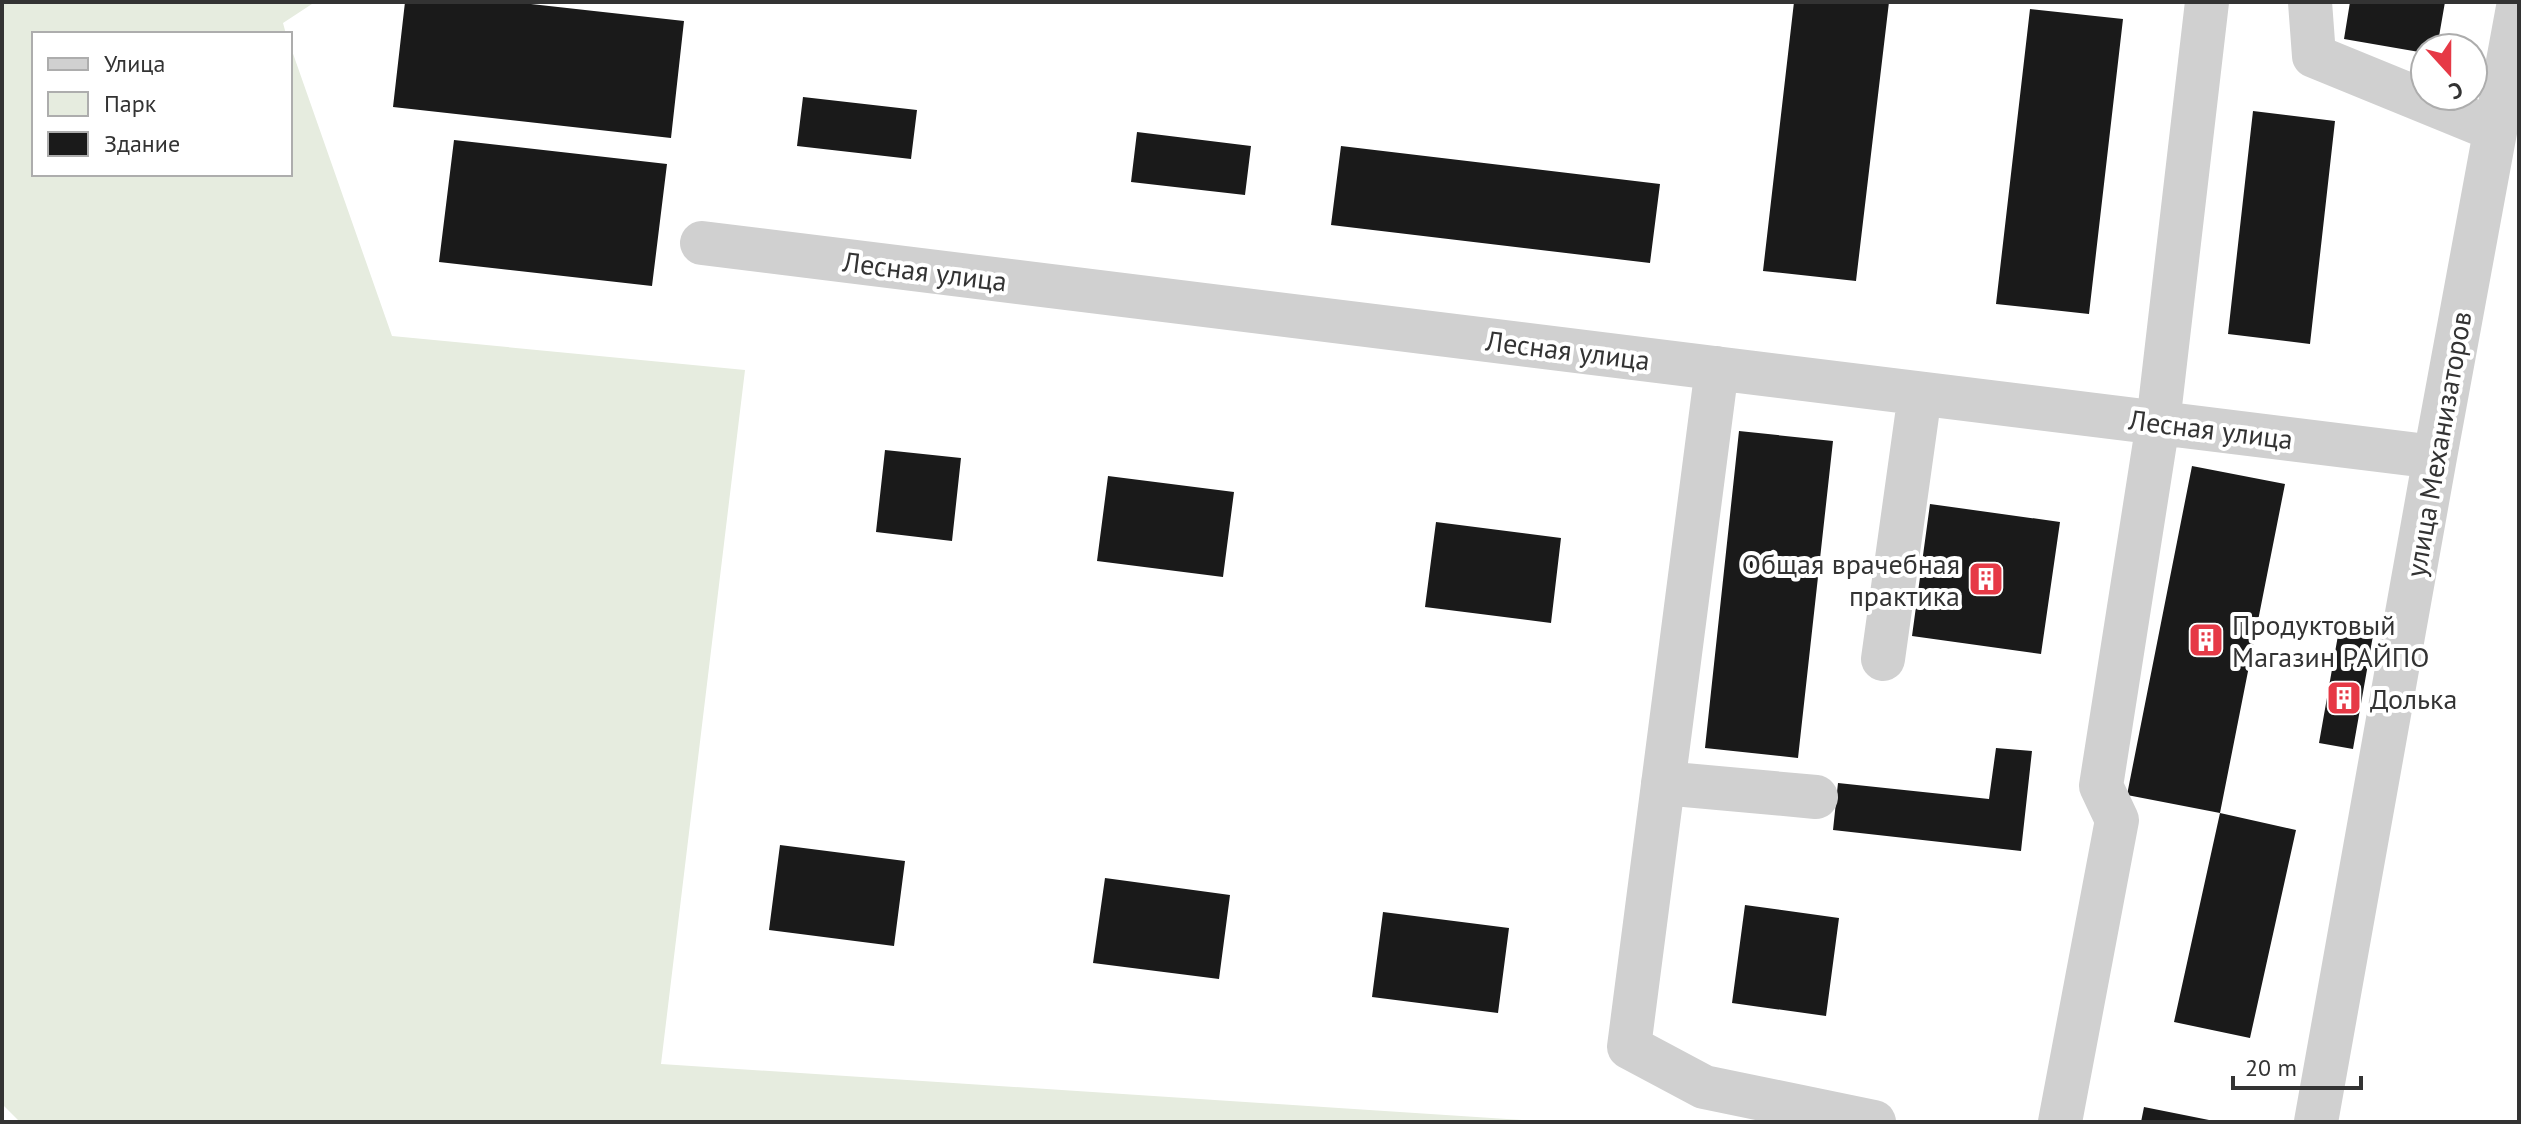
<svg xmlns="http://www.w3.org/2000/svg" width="2521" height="1124" font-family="'PT Sans',sans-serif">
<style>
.green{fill:#e6ecdf}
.building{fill:#1a1a1a}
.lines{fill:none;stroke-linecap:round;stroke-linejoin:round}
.minor{stroke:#d0d0d0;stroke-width:44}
.labels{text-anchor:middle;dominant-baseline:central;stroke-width:8;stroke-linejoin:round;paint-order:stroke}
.street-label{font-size:28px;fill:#333;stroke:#fff}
.poi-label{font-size:28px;fill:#333;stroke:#fff;text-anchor:start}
</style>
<rect width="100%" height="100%" fill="#fff"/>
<path class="green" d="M 2,2 L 315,2 L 283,23 L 286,34 L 34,34 L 34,174 L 290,174 L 290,45 L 392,336 L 745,370 L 661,1064 L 1553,1122 L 20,1122 L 2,1104 Z"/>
<path class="building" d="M 405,2 L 513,2 L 684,21 L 671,138 L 393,107 Z
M 1794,2 L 1889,2 L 1856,281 L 1763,271 Z
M 2350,2 L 2445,2 L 2437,48 L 2425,48 L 2425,53 L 2344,39 Z
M 2030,9 L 2123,19 L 2089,314 L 1996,304 Z
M 803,97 L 917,110 L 911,159 L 797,146 Z
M 2253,111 L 2335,121 L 2310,344 L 2228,334 Z
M 1137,132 L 1251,146 L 1245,195 L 1131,182 Z
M 454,140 L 667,164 L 652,286 L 439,262 Z
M 1341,146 L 1660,184 L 1650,263 L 1331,225 Z
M 1739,431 L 1833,441 L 1798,758 L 1705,748 Z
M 885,450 L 961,458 L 952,541 L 876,532 Z
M 2192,466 L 2285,484 L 2220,813 L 2127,795 Z
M 1108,476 L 1234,492 L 1223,577 L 1097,561 Z
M 1930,504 L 2060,522 L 2041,654 L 1912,636 Z
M 1436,522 L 1561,538 L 1551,623 L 1425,607 Z
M 2340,624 L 2374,630 L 2353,749 L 2319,743 Z
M 1996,748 L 2032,751 L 2021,851 L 1833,830 L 1838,783 L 1989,799 Z
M 2220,813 L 2296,830 L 2250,1038 L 2174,1022 Z
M 780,845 L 905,861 L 894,946 L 769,930 Z
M 1105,878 L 1230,895 L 1219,979 L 1093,963 Z
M 1745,905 L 1839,918 L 1826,1016 L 1732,1003 Z
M 1383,912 L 1509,928 L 1498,1013 L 1372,997 Z
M 2144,1107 L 2214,1121 L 2213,1122 L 2141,1122 Z"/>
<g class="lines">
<path class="minor" d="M 2310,2 L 2314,56 L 2495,130
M 702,243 L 2435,457
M 1717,368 L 1629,1047 L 1704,1087 L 1874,1122
M 1883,659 L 1920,394
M 1663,783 L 1816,797
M 2060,1122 L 2117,820 L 2101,786 L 2158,423 L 2207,2
M 2316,1122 L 2435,457 L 2519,2"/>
</g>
<defs>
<symbol id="building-square" viewBox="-11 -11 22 22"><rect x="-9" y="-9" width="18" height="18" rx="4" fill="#e63946" stroke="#fff"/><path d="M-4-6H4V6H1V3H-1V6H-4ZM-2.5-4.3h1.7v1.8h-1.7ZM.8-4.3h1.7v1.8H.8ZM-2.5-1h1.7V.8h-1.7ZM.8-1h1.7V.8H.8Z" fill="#fff"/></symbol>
</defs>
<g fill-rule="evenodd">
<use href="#building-square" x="1966" y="559" width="40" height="40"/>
<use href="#building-square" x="2186" y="620" width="40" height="40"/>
<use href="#building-square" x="2324" y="678" width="40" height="40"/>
</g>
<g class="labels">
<g class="street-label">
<text transform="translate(925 271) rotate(7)">Лесная улица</text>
<text transform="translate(1568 350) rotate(7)">Лесная улица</text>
<text transform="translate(2211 429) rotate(7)">Лесная улица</text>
<text transform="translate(2438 444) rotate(-80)">улица Механизаторов</text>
</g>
<g class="poi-label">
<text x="1960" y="563" text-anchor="end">Общая врачебная<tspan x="1960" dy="32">практика</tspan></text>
<text x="2232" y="624">Продуктовый<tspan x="2232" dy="32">Магазин РАЙПО</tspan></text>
<text x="2370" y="698">Долька</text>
</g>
</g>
<rect width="2521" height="1124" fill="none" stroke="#333333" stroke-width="8"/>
<rect x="32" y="32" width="260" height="144" fill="#ffffff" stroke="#adadad" stroke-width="2"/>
<rect x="48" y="58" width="40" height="12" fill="#d0d0d0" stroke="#adadad" stroke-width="2"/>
<text x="104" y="72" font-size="24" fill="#333333">Улица</text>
<rect x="48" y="92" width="40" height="24" fill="#e6ecdf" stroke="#adadad" stroke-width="2"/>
<text x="104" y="112" font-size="24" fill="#333333">Парк</text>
<rect x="48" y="132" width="40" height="24" fill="#1a1a1a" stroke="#adadad" stroke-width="2"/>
<text x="104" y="152" font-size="24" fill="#333333">Здание</text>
<g transform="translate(2449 72) rotate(159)"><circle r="38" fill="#ffffff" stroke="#adadad" stroke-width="2"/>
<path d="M0-6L14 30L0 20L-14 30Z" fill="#e63946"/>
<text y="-12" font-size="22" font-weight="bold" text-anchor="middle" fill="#333333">С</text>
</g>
<path d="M2233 1076v12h128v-12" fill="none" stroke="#333333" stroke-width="4"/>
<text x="2245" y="1076" font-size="24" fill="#333333" stroke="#ffffff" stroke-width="6" paint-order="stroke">20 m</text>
</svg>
